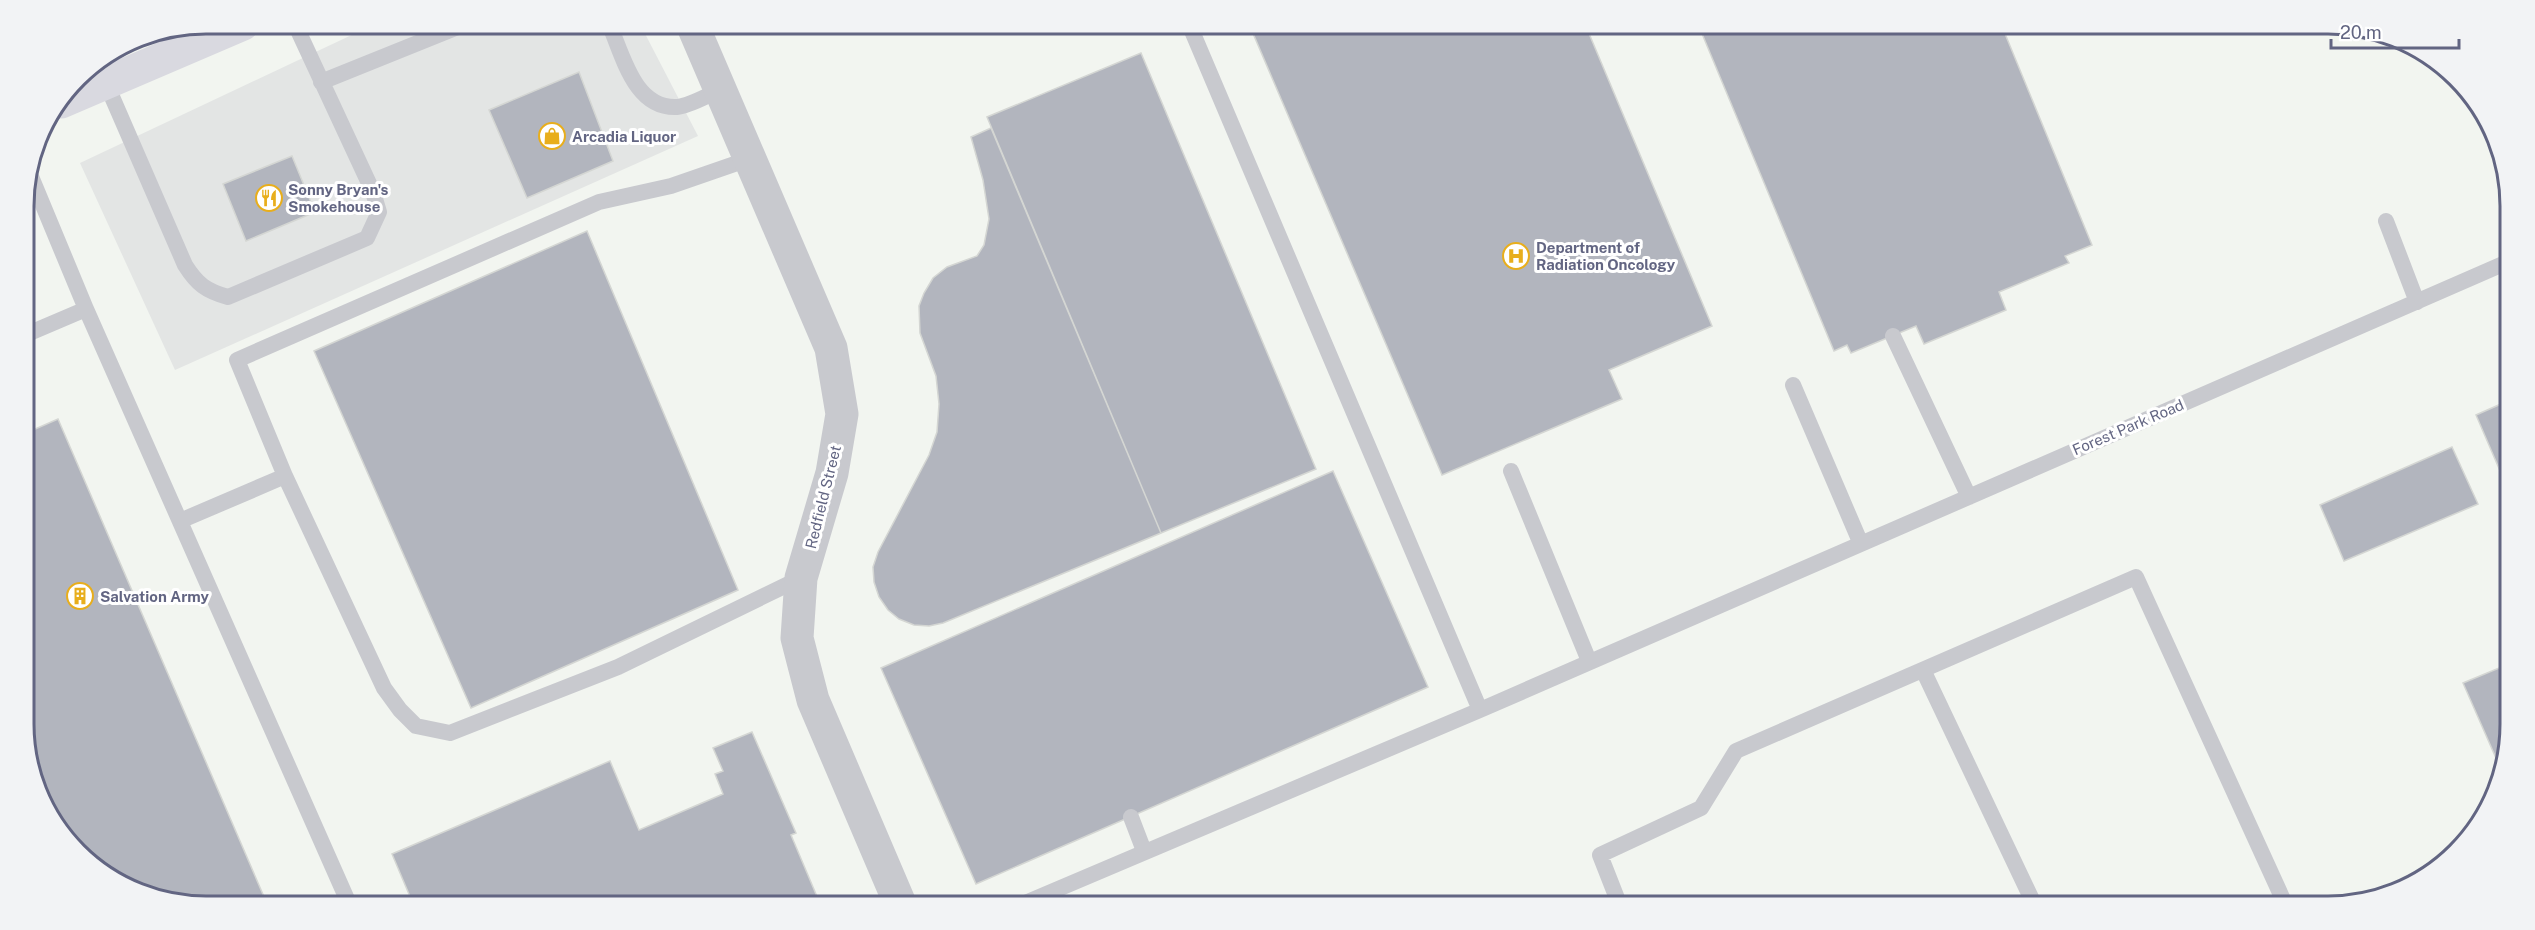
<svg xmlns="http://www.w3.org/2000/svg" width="2535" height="930" font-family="'Public Sans',sans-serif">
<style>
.built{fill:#e3e5e4}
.building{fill:#b2b5be;stroke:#d4d6d3;stroke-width:1.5}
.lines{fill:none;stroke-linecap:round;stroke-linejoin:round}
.lane{stroke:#c8c9ce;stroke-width:16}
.street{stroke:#c8c9ce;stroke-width:33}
.secondary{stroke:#d9d9e0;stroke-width:33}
.labels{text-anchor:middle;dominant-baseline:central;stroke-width:6;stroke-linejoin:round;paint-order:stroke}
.poi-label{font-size:15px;font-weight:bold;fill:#626582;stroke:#fff;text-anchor:start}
.street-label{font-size:15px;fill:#626582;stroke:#fff}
.rim{fill:none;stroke:#626582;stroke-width:3}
</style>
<rect width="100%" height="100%" fill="#f2f5f0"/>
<path class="built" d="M 375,24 L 640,24 L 698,136 L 175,370 L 80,163 Z"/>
<path class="building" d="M 1249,24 L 1585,24 L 1712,326 L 1609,370 L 1622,399 L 1442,475 Z
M 1698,24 L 2001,24 L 2092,245 L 2065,256 L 2069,263 L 1999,292 L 2006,310 L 1924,344 L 1916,326 L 1851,353 L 1847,345 L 1834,351 Z
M 1141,53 L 1316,469 L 1161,533 L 987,117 Z
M 579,72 L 613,161 L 527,198 L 489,110 Z
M 991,128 L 1161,533 L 943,623 L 929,626 L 914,625 L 899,619 L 888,610 L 879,597 L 874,582 L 873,567 L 878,552 L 929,455 L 937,432 L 939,404 L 936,376 L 920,333 L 919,306 L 924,293 L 933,278 L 947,267 L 977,256 L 984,245 L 989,219 L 983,180 L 971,137 Z
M 292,156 L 315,212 L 246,241 L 223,184 Z
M 587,231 L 738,590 L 471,708 L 314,351 Z
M 2510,400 L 2510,494 L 2476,415 Z
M 58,419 L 268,906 L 207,906 L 148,896 L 69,844 L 27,759 L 26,433 Z
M 2452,447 L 2478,504 L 2344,561 L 2320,505 Z
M 1333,471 L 1428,687 L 976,884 L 881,668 Z
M 2511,663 L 2511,723 L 2503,774 L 2463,683 Z
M 752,732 L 796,833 L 791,835 L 821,906 L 414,906 L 392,854 L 610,761 L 639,830 L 723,794 L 715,774 L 723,771 L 713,748 Z"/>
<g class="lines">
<path class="lane" d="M 609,24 C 623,55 634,109 677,107 C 690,106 708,95 720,90
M 1189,24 L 1480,710
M 321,82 L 465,24
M 106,83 L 185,265 C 197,284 206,291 228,297 L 367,238 L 379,212 L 373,192 L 295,24
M 30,174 L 86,309 L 350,906
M 2386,221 L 2417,302
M 25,335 L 86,309
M 1893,336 L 1969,497
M 1793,385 L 1861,544
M 1511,471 L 1589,661
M 285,476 L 237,360 L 599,202 L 671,186 L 749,159
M 180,521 L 285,476 L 384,688 L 400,710 L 416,726 L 450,733 L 618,667 L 801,578
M 1923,670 L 2035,906
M 1131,817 L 1144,851
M 1018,906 L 1480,710 L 2510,261
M 1620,906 L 1600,855 L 1701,808 L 1736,751 L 2136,577 L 2286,906"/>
<path class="street" d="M 692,24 L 831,348 L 842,414 L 832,473 L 801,578 L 797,638 L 813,700 L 901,906"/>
<path class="secondary" d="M 61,102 L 243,24"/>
</g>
<defs>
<symbol id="shop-ring" viewBox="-11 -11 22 22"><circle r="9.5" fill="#fff" stroke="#e8ae1c" stroke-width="1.5"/><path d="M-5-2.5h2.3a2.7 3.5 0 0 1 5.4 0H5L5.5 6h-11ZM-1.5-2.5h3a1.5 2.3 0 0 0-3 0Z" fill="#e8ae1c"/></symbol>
<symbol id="restaurant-ring" viewBox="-11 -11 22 22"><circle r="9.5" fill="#fff" stroke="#e8ae1c" stroke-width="1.5"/><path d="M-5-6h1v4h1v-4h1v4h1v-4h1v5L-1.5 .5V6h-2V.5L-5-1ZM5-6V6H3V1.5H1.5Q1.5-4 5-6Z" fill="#e8ae1c"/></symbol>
<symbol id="hospital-ring" viewBox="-11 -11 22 22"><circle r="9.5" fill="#fff" stroke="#e8ae1c" stroke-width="1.5"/><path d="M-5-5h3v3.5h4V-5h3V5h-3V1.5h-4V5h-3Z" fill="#e8ae1c"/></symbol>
<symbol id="building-ring" viewBox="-11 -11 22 22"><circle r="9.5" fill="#fff" stroke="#e8ae1c" stroke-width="1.5"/><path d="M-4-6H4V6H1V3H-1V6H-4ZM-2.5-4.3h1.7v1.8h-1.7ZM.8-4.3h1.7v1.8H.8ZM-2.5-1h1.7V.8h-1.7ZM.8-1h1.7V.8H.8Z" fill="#e8ae1c"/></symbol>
</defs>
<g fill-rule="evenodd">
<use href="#shop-ring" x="537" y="121" width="30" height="30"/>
<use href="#restaurant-ring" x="254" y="183" width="30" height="30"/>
<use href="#hospital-ring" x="1501" y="241" width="30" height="30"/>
<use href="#building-ring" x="65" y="581" width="30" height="30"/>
</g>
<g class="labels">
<g class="poi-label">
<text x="572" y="136">Arcadia Liquor</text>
<text x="288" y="189">Sonny Bryan's<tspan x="288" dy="17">Smokehouse</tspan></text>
<text x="1536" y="247">Department of<tspan x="1536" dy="17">Radiation Oncology</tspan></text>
<text x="100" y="596">Salvation Army</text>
</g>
<g class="street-label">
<text transform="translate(2128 427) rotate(-23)">Forest Park Road</text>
<text transform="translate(823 497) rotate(-76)">Redfield Street</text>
</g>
</g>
<path d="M0 0H2535V930H0ZM206 34H2328A172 172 0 0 1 2500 206V724A172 172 0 0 1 2328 896H206A172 172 0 0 1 34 724V206A172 172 0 0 1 206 34Z" fill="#f2f3f5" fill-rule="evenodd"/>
<path class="rim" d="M206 34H2328A172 172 0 0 1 2500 206V724A172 172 0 0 1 2328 896H206A172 172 0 0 1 34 724V206A172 172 0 0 1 206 34Z"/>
<path d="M2331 39v9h128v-9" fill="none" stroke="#626582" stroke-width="3"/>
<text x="2340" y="39" font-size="18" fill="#626582" stroke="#ffffff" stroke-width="4.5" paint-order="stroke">20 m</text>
</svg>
